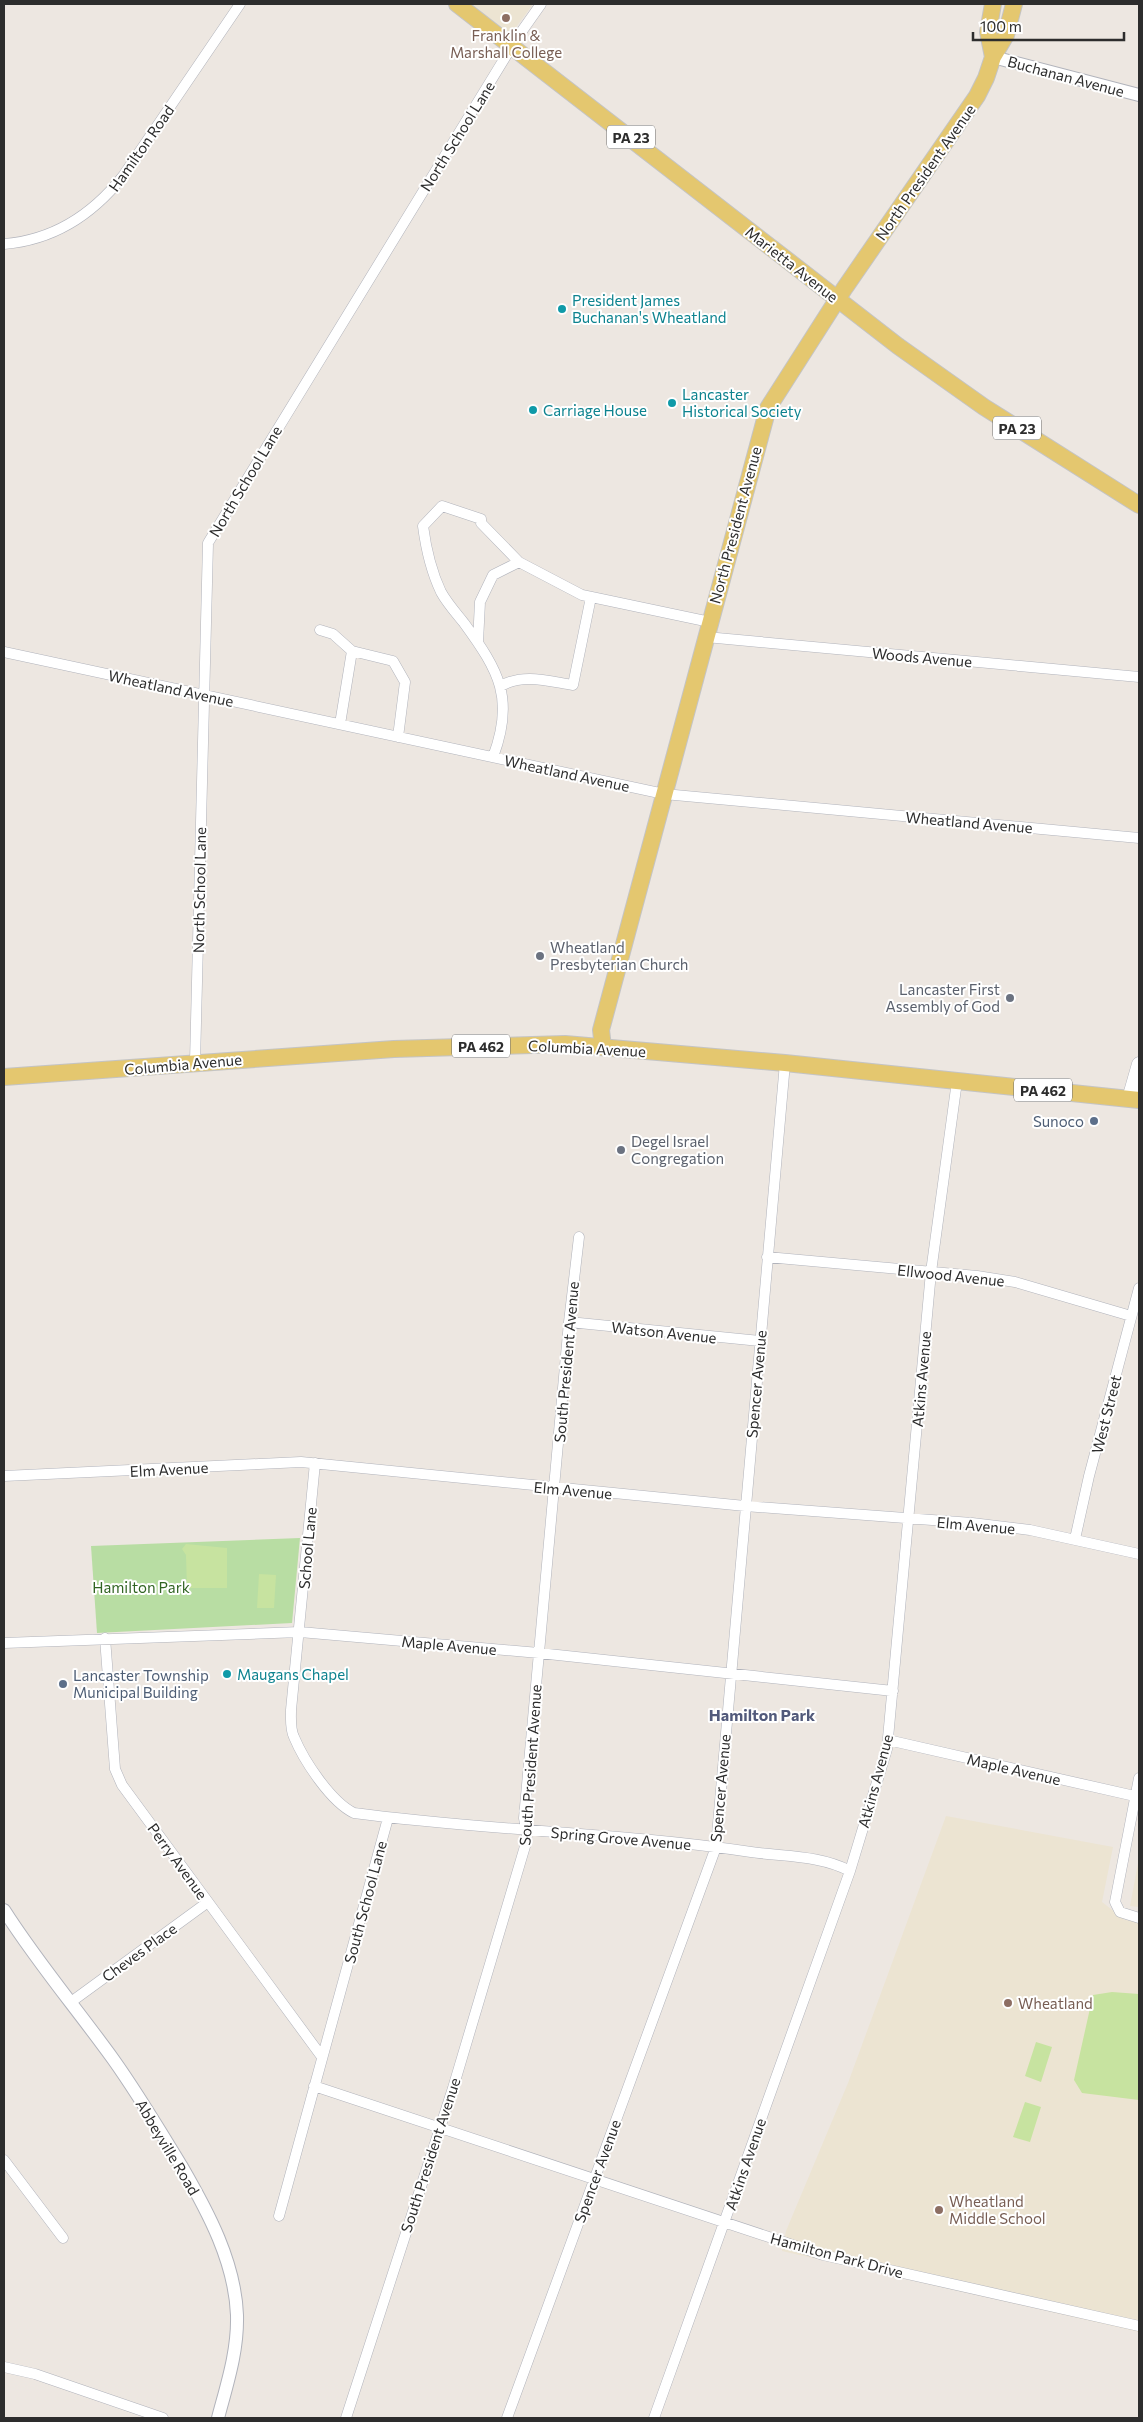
<svg xmlns="http://www.w3.org/2000/svg" width="1143" height="2422" font-family="Commissioner,sans-serif">
<style>
.education{fill:#ece4d2}
.green{fill:#b8dda3}
.pitch{fill:#c7e3a0}
.lines{fill:none;stroke-linecap:round;stroke-linejoin:round}
.minor-casing{stroke:#b1b3bb;stroke-width:11}
.tertiary-casing{stroke:#b1b3bb;stroke-width:14}
.secondary-casing{stroke:#b1b3bb;stroke-width:15}
.primary-casing{stroke:#c4c4c4;stroke-width:18}
.minor{stroke:#fff;stroke-width:10}
.tertiary{stroke:#fff;stroke-width:12}
.secondary{stroke:#fff;stroke-width:14}
.primary{stroke:#e4c76f;stroke-width:16}
.education-dot{fill:#8d6e63;stroke:#fff;stroke-width:2}
.culture-dot{fill:#0f9aa8;stroke:#fff;stroke-width:2}
.worship-dot{fill:#6b7280;stroke:#fff;stroke-width:2}
.service-dot{fill:#5c6f8a;stroke:#fff;stroke-width:2}
.labels{text-anchor:middle;dominant-baseline:central;stroke-width:4;stroke-linejoin:round;paint-order:stroke}
.shield{fill:#fff;stroke:#6c6c6c;stroke-width:1}
.shield-label{font-size:14px;font-weight:bold;fill:#2d2d2d}
.education-label{font-size:15px;fill:#785e54;stroke:#fff;text-anchor:start}
.street-label{font-size:15px;fill:#2d2d2d;stroke:#fff}
.culture-label{font-size:15px;fill:#0d838f;stroke:#fff;text-anchor:start}
.worship-label{font-size:15px;fill:#5b616d;stroke:#fff;text-anchor:start}
.service-label{font-size:15px;fill:#4e5e75;stroke:#fff;text-anchor:end}
.park-label{font-size:15px;fill:#316423;stroke:#fff}
.neighbourhood-label{font-size:16px;font-weight:bold;fill:#51597a;stroke:#fff}
</style>
<rect width="100%" height="100%" fill="#ede7e1"/>
<path class="education" d="M 469,4 L 533,4 L 511,34 Z
M 946,1816 L 1113,1847 L 1102,1902 L 1125,1920 L 1139,1922 L 1139,2332 L 782,2251 L 786,2231 L 848,2083 Z
M 1139,1858 L 1139,1907 L 1130,1906 Z"/>
<path class="green" d="M 300,1538 L 292,1623 L 97,1633 L 91,1546 Z"/>
<path class="pitch" d="M 186,1544 L 227,1548 L 227,1588 L 187,1588 L 186,1555 L 182,1549 Z
M 259,1574 L 276,1575 L 274,1608 L 257,1608 Z
M 1112,1992 L 1139,1994 L 1139,2100 L 1082,2093 L 1074,2080 L 1093,1995 Z
M 1036,2042 L 1052,2047 L 1041,2082 L 1025,2076 Z
M 1025,2102 L 1041,2107 L 1030,2142 L 1013,2137 Z"/>
<g class="lines">
<defs>
<path id="minor" d="M 4,244 C 53,240 93,214 123,176 L 240,4
M 320,630 L 333,634 L 352,651 L 393,661 L 405,682 L 398,737
M 706,637 L 1139,677
M 478,642 L 480,602 L 493,575 L 519,562
M 4,652 L 664,794 L 1139,838
M 501,686 C 523,673 548,681 573,685 L 591,597
M 340,724 L 352,651
M 493,757 C 515,699 499,671 464,623 C 456,613 447,603 441,592 C 431,571 426,549 423,526 L 442,506 L 481,519 L 481,523 L 519,562 L 582,595 L 710,622
M 195,1062 L 208,543 L 517,38 L 541,4
M 767,1257 L 977,1276 L 1015,1282 L 1131,1316
M 569,1322 L 760,1341
M 315,1463 L 291,1710 C 291,1719 290,1729 294,1737 C 304,1761 331,1802 354,1813 C 486,1831 620,1832 751,1852 C 785,1857 819,1855 850,1871
M 4,1476 L 301,1462 L 745,1506 L 972,1523 L 1030,1530 L 1139,1554
M 1075,1539 L 1089,1476 L 1139,1288
M 105,1638 L 115,1769 L 122,1785 L 322,2057
M 4,1643 L 300,1632 L 539,1653 L 893,1691
M 888,1740 L 1139,1797
M 1139,1778 L 1115,1902 L 1120,1912 L 1139,1918
M 71,2002 L 208,1902
M 314,2086 L 823,2255 L 1139,2326
M 4,2160 L 63,2238
M 279,2216 L 388,1818
M 4,2367 L 35,2374 L 163,2418
M 346,2418 L 453,2088 L 526,1843 L 527,1834 L 524,1818 L 569,1322 L 579,1237
M 507,2418 L 716,1847 L 785,1063
M 654,2418 L 850,1871 L 887,1749 L 931,1272 L 957,1081"/>
<path id="tertiary" d="M 993,57 L 1139,95
M 4,1910 C 37,1962 77,2009 113,2059 C 138,2094 160,2131 182,2167 C 208,2212 235,2262 237,2315 C 238,2351 227,2384 218,2418"/>
<path id="secondary" d="M 1129,1099 L 1139,1064"/>
<path id="primary" d="M 457,4 L 898,346 L 984,407 L 1139,505
M 993,57 L 988,32 L 993,4
M 603,1047 L 601,1030 L 768,408 L 844,289 L 977,96 L 986,78 L 993,57 L 1006,35 L 1014,4
M 4,1077 L 394,1049 L 565,1044 L 785,1063 L 1139,1100"/>
</defs>
<use href="#minor" class="minor-casing"/>
<use href="#tertiary" class="tertiary-casing"/>
<use href="#secondary" class="secondary-casing"/>
<use href="#primary" class="primary-casing"/>
<use href="#minor" class="minor"/>
<use href="#tertiary" class="tertiary"/>
<use href="#secondary" class="secondary"/>
<use href="#primary" class="primary"/>
</g>
<g class="education-dot">
<circle cx="506" cy="18" r="5"/>
<circle cx="1008" cy="2003" r="5"/>
<circle cx="939" cy="2210" r="5"/>
</g>
<g class="culture-dot">
<circle cx="562" cy="309" r="5"/>
<circle cx="672" cy="403" r="5"/>
<circle cx="533" cy="410" r="5"/>
<circle cx="227" cy="1674" r="5"/>
</g>
<g class="worship-dot">
<circle cx="540" cy="956" r="5"/>
<circle cx="1010" cy="998" r="5"/>
<circle cx="621" cy="1150" r="5"/>
</g>
<g class="service-dot">
<circle cx="1094" cy="1121" r="5"/>
<circle cx="63" cy="1684" r="5"/>
</g>
<g class="labels">
<g class="shield">
<rect x="607" y="125.5" width="48" height="23" rx="4"/>
<rect x="993" y="416.5" width="48" height="23" rx="4"/>
<rect x="452" y="1034.5" width="58" height="23" rx="4"/>
<rect x="1014" y="1078.5" width="58" height="23" rx="4"/>
</g>
<g class="shield-label">
<text x="631" y="137">PA 23</text>
<text x="1017" y="428">PA 23</text>
<text x="481" y="1046">PA 462</text>
<text x="1043" y="1090">PA 462</text>
</g>
<g class="education-label">
<text x="506" y="35" text-anchor="middle">Franklin &amp;<tspan x="506" dy="17">Marshall College</tspan></text>
<text x="1018" y="2003">Wheatland</text>
<text x="949" y="2201">Wheatland<tspan x="949" dy="17">Middle School</tspan></text>
</g>
<g class="street-label">
<text transform="translate(1066 76) rotate(15)">Buchanan Avenue</text>
<text transform="translate(457 136) rotate(-58)">North School Lane</text>
<text transform="translate(141 148) rotate(-55)">Hamilton Road</text>
<text transform="translate(925 172) rotate(-55)">North President Avenue</text>
<text transform="translate(792 264) rotate(38)">Marietta Avenue</text>
<text transform="translate(245 481) rotate(-59)">North School Lane</text>
<text transform="translate(735 525) rotate(-75)">North President Avenue</text>
<text transform="translate(922 657) rotate(5)">Woods Avenue</text>
<text transform="translate(171 688) rotate(12)">Wheatland Avenue</text>
<text transform="translate(567 773) rotate(12)">Wheatland Avenue</text>
<text transform="translate(969 822) rotate(5)">Wheatland Avenue</text>
<text transform="translate(199 890) rotate(-89)">North School Lane</text>
<text transform="translate(587 1048) rotate(3)">Columbia Avenue</text>
<text transform="translate(183 1064) rotate(-5)">Columbia Avenue</text>
<text transform="translate(951 1275) rotate(6)">Ellwood Avenue</text>
<text transform="translate(664 1332) rotate(6)">Watson Avenue</text>
<text transform="translate(566 1362) rotate(-85)">South President Avenue</text>
<text transform="translate(921 1379) rotate(-85)">Atkins Avenue</text>
<text transform="translate(756 1384) rotate(-85)">Spencer Avenue</text>
<text transform="translate(1106 1414) rotate(-76)">West Street</text>
<text transform="translate(169 1469) rotate(-3)">Elm Avenue</text>
<text transform="translate(573 1490) rotate(5)">Elm Avenue</text>
<text transform="translate(976 1525) rotate(5)">Elm Avenue</text>
<text transform="translate(307 1548) rotate(-85)">School Lane</text>
<text transform="translate(449 1645) rotate(5)">Maple Avenue</text>
<text transform="translate(530 1765) rotate(-86)">South President Avenue</text>
<text transform="translate(1014 1769) rotate(13)">Maple Avenue</text>
<text transform="translate(875 1781) rotate(-75)">Atkins Avenue</text>
<text transform="translate(720 1788) rotate(-85)">Spencer Avenue</text>
<text transform="translate(621 1838) rotate(5)">Spring Grove Avenue</text>
<text transform="translate(178 1861) rotate(54)">Perry Avenue</text>
<text transform="translate(365 1902) rotate(-75)">South School Lane</text>
<text transform="translate(139 1952) rotate(-36)">Cheves Place</text>
<text transform="translate(168 2147) rotate(59)">Abbeyville Road</text>
<text transform="translate(430 2155) rotate(-72)">South President Avenue</text>
<text transform="translate(745 2164) rotate(-71)">Atkins Avenue</text>
<text transform="translate(597 2171) rotate(-70)">Spencer Avenue</text>
<text transform="translate(837 2255) rotate(15)">Hamilton Park Drive</text>
</g>
<g class="culture-label">
<text x="572" y="300">President James<tspan x="572" dy="17">Buchanan's Wheatland</tspan></text>
<text x="682" y="394">Lancaster<tspan x="682" dy="17">Historical Society</tspan></text>
<text x="543" y="410">Carriage House</text>
<text x="237" y="1674">Maugans Chapel</text>
</g>
<g class="worship-label">
<text x="550" y="947">Wheatland<tspan x="550" dy="17">Presbyterian Church</tspan></text>
<text x="1000" y="989" text-anchor="end">Lancaster First<tspan x="1000" dy="17">Assembly of God</tspan></text>
<text x="631" y="1141">Degel Israel<tspan x="631" dy="17">Congregation</tspan></text>
</g>
<g class="service-label">
<text x="1084" y="1121">Sunoco</text>
<text x="73" y="1675" text-anchor="start">Lancaster Township<tspan x="73" dy="17">Municipal Building</tspan></text>
</g>
<g class="park-label">
<text x="141" y="1587">Hamilton Park</text>
</g>
<g class="neighbourhood-label">
<text x="762" y="1714">Hamilton Park</text>
</g>
</g>
<rect width="1143" height="2422" fill="none" stroke="#2d2d2d" stroke-width="10"/>
<path d="M973 32v8h151v-8" fill="none" stroke="#2d2d2d" stroke-width="2.5"/>
<text x="980" y="32" font-size="15" fill="#2d2d2d" stroke="#ffffff" stroke-width="4" paint-order="stroke">100 m</text>
</svg>
